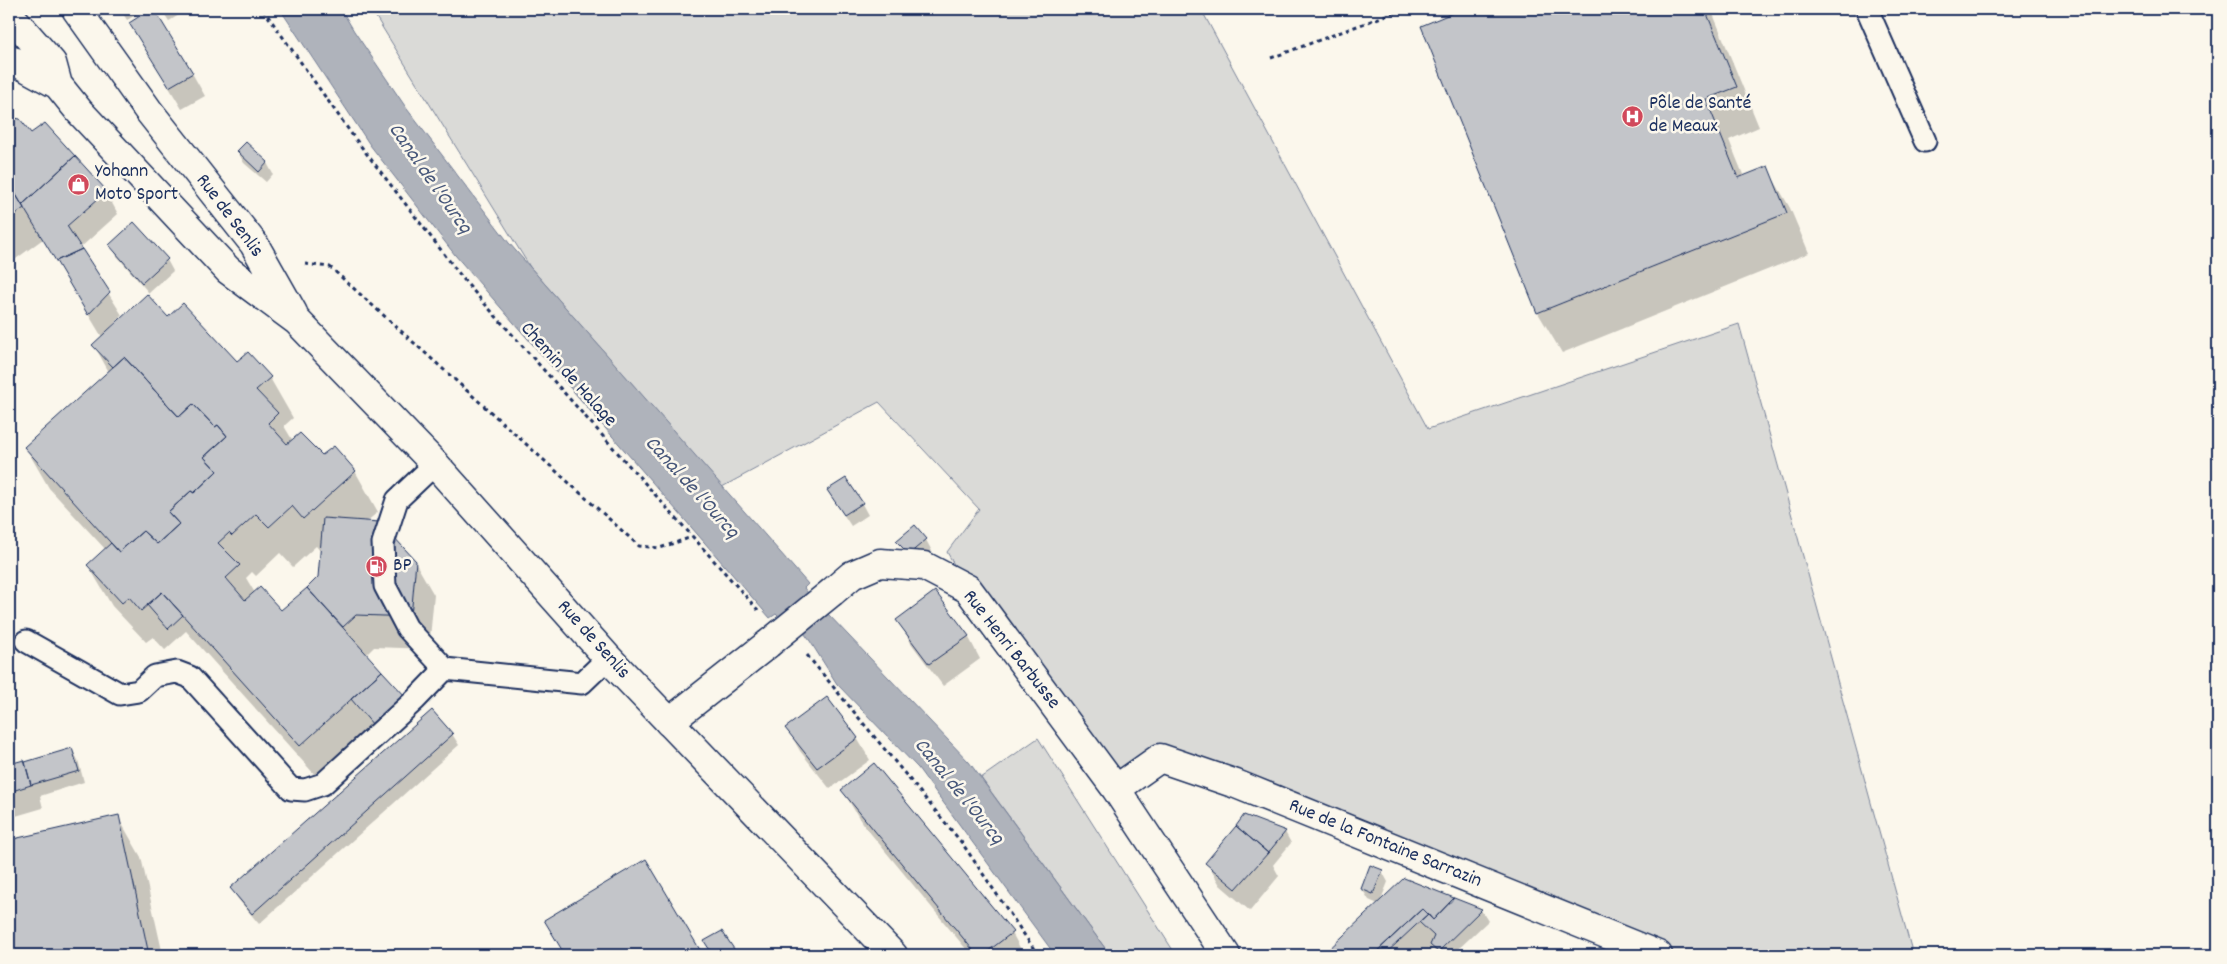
<svg xmlns="http://www.w3.org/2000/svg" width="2227" height="964" font-family="Dekko,sans-serif">
<style>
.green{fill:#dadad7;stroke:#7a849a}
.water{fill:#afb3bb;stroke:#747e96}
.shadow{fill:#0003;fill-rule:evenodd}
.building{fill:#c3c5c9;stroke:#1b2f5e}
.lines{fill:none;stroke-linecap:round;stroke-linejoin:round}
.service-casing{stroke:#1b2f5e;stroke-width:25}
.minor-casing{stroke:#1b2f5e;stroke-width:31}
.secondary-casing{stroke:#1b2f5e;stroke-width:31}
.path{stroke:#1b2f5e;stroke-width:3;stroke-dasharray:4 4;stroke-linecap:butt}
.service{stroke:#fbf7ec;stroke-width:21}
.minor{stroke:#fbf7ec;stroke-width:28}
.secondary{stroke:#fbf7ec;stroke-width:28}
.minor-bridge-casing{stroke:#1b2f5e;stroke-width:31;stroke-linecap:butt}
.minor-bridge{stroke:#fbf7ec;stroke-width:28}
.labels{text-anchor:middle;dominant-baseline:central;stroke-width:5;stroke-linejoin:round;paint-order:stroke}
.poi-label{font-size:20px;fill:#1b2f5e;stroke:#fbf7ec;text-anchor:start}
.street-label{font-size:20px;fill:#1b2f5e;stroke:#fbf7ec}
.water-label{font-size:21px;font-style:italic;fill:#47577a;stroke:#fbf7ec}
</style>
<rect width="100%" height="100%" fill="#fbf7ec"/>
<filter id="ink" filterUnits="userSpaceOnUse"><feTurbulence type="fractalNoise" baseFrequency=".02" numOctaves="2"/><feDisplacementMap in="SourceGraphic" scale="10" xChannelSelector="R" yChannelSelector="G"/><feConvolveMatrix kernelMatrix="1 2 1 2 8 2 1 2 1" color-interpolation-filters="sRGB"/></filter>
<g filter="url(#ink)">
<path class="green" d="M 371,9 L 1201,9 L 1428,429 L 1739,324 L 1913,955 L 1658,955 L 1160,758 L 1116,789 L 968,589 L 947,552 L 979,509 L 879,402 L 722,487 L 530,267 Z
M 1038,738 L 1176,955 L 1110,955 L 981,778 Z"/>
<path class="water" d="M 280,9 L 341,9 L 354,31 L 407,109 L 509,243 L 808,584 L 804,588 L 808,593 L 969,762 L 1110,955 L 1055,955 L 918,768 L 837,684 L 810,641 L 787,610 L 779,617 L 776,614 L 770,618 L 455,255 L 370,145 Z"/>
<path class="shadow" d="M 120,9 L 146,9 L 127,20 Z
M 161,9 L 189,9 L 169,21 Z
M 1465,9 L 1711,9 L 1759,127 L 1729,140 L 1744,177 L 1767,168 L 1790,208 L 1809,253 L 1562,353 L 1538,313 L 1422,26 Z
M 144,46 L 192,73 L 205,96 L 182,109 Z
M 9,118 L 19,120 L 30,135 L 106,192 L 118,214 L 80,248 L 122,315 L 111,327 L 112,328 L 168,319 L 237,363 L 270,378 L 293,418 L 284,426 L 293,441 L 355,471 L 378,512 L 366,522 L 415,562 L 434,595 L 429,649 L 374,647 L 366,655 L 405,698 L 324,785 L 186,631 L 165,650 L 153,637 L 146,642 L 112,606 L 88,565 L 106,550 L 49,488 L 26,448 L 109,372 L 94,345 L 102,337 L 43,239 L 9,264 ZM 316,546 L 321,552 L 319,578 L 281,612 L 255,593 L 246,578 L 252,572 L 256,576 L 280,553 L 293,567 Z
M 238,152 L 267,163 L 273,174 L 266,182 L 244,163 Z
M 111,245 L 167,260 L 173,271 L 149,293 L 117,256 Z
M 828,491 L 862,504 L 868,515 L 851,526 Z
M 926,540 L 932,551 L 916,564 L 904,552 L 898,541 Z
M 898,620 L 968,636 L 980,659 L 943,686 L 911,643 Z
M 787,728 L 857,738 L 870,760 L 830,789 L 800,751 Z
M 452,734 L 459,745 L 259,924 L 238,899 L 231,888 Z
M 72,749 L 78,760 L 84,782 L 40,796 L 43,808 L 9,818 L 9,765 L 24,761 L 25,763 Z
M 843,791 L 1012,933 L 1024,955 L 971,955 L 862,823 Z
M 118,817 L 141,857 L 163,955 L 9,955 L 9,841 Z
M 1285,832 L 1291,843 L 1273,865 L 1279,876 L 1250,911 L 1220,885 L 1207,863 Z
M 645,861 L 702,955 L 566,955 L 546,921 Z
M 1382,871 L 1388,882 L 1380,902 L 1454,900 L 1481,910 L 1488,921 L 1452,955 L 1437,955 L 1433,948 L 1427,955 L 1325,955 L 1378,904 L 1369,900 L 1362,889 Z
M 722,932 L 737,955 L 714,955 L 705,941 Z"/>
<path class="building" d="M 151,9 L 154,9 L 193,73 L 169,87 L 129,23 Z
M 1462,9 L 1705,9 L 1737,87 L 1706,99 L 1738,178 L 1768,166 L 1787,213 L 1537,313 L 1421,26 Z
M 9,117 L 20,119 L 31,133 L 45,123 L 75,156 L 22,205 L 9,183 Z
M 246,142 L 268,162 L 259,172 L 237,151 Z
M 75,156 L 107,191 L 67,226 L 82,249 L 56,261 L 22,205 Z
M 9,183 L 24,208 L 9,219 Z
M 134,222 L 168,259 L 142,283 L 109,245 Z
M 82,249 L 110,292 L 88,315 L 56,261 Z
M 147,294 L 168,317 L 183,303 L 237,361 L 248,352 L 271,377 L 256,390 L 278,413 L 268,423 L 287,444 L 300,433 L 322,455 L 334,446 L 356,471 L 303,519 L 292,506 L 269,527 L 256,514 L 232,536 L 229,533 L 218,543 L 240,565 L 226,578 L 245,600 L 260,587 L 281,610 L 307,588 L 382,671 L 300,746 L 162,592 L 141,611 L 129,597 L 122,603 L 87,565 L 111,543 L 119,552 L 143,531 L 157,544 L 179,524 L 168,512 L 191,491 L 194,493 L 217,471 L 204,457 L 227,436 L 218,425 L 215,427 L 193,404 L 179,417 L 124,357 L 113,367 L 92,345 Z
M 124,357 L 179,417 L 193,404 L 215,427 L 218,425 L 227,436 L 204,457 L 217,471 L 194,493 L 191,491 L 168,512 L 179,524 L 157,544 L 143,531 L 119,552 L 24,447 Z
M 846,478 L 863,503 L 844,515 L 827,490 Z
M 323,518 L 380,522 L 416,561 L 411,617 L 356,615 L 343,627 L 307,588 L 318,577 Z
M 915,525 L 927,539 L 909,554 L 896,541 Z
M 935,591 L 969,636 L 929,664 L 896,620 Z
M 162,592 L 183,615 L 168,629 L 147,605 Z
M 382,671 L 406,697 L 373,725 L 351,699 Z
M 827,697 L 858,738 L 817,768 L 785,728 Z
M 432,710 L 453,734 L 252,914 L 230,888 Z
M 72,748 L 79,771 L 31,785 L 25,762 Z
M 24,760 L 31,785 L 9,792 L 9,764 Z
M 874,763 L 1013,932 L 983,955 L 977,955 L 841,790 Z
M 119,815 L 149,955 L 9,955 L 9,840 Z
M 1244,815 L 1286,831 L 1268,853 L 1236,826 Z
M 1236,826 L 1268,853 L 1236,889 L 1205,863 Z
M 646,859 L 703,955 L 565,955 L 544,920 Z
M 1370,865 L 1383,870 L 1373,894 L 1361,889 Z
M 1404,878 L 1454,898 L 1433,920 L 1422,909 L 1373,955 L 1323,955 Z
M 1454,898 L 1482,909 L 1438,952 L 1430,945 L 1434,936 L 1419,922 L 1428,914 L 1433,920 Z
M 1422,909 L 1428,914 L 1384,955 L 1373,955 Z
M 722,931 L 736,952 L 730,955 L 713,955 L 704,941 Z"/>
<g class="lines">
<defs>
<path id="service" d="M 1867,9 L 1925,141
M 435,464 L 397,500 L 383,543 L 385,586 L 407,628 L 445,669 L 582,683 L 608,658
M 26,641 L 120,694 L 139,691 L 155,676 L 177,672 L 190,677 L 291,789 L 305,790 L 323,784 L 415,700 L 445,669"/>
<path id="minor" d="M 832,592 L 852,575 L 880,563 L 924,566 L 968,589 L 1116,789 L 1226,955
M 669,722 L 768,644
M 1116,789 L 1160,758 L 1236,784 L 1658,955"/>
<path id="secondary" d="M 76,9 L 148,110 L 254,244 L 293,313
M 9,14 L 52,63 L 58,85 L 79,111 L 228,270 L 297,321 L 435,464 L 608,658 L 893,955
M 9,60 L 16,62 L 58,85"/>
</defs>
<use href="#service" class="service-casing"/>
<use href="#minor" class="minor-casing"/>
<use href="#secondary" class="secondary-casing"/>
<path class="path" d="M 263,9 L 353,136 L 468,285 L 758,610
M 1271,58 L 1403,9
M 305,264 L 330,267 L 639,546 L 660,548 L 692,537
M 807,655 L 962,843 L 1038,955"/>
<use href="#service" class="service"/>
<use href="#minor" class="minor"/>
<use href="#secondary" class="secondary"/>
<defs>
<path id="minor-bridge" d="M 768,644 L 832,592"/>
</defs>
<use href="#minor-bridge" class="minor-bridge-casing"/>
<use href="#minor-bridge" class="minor-bridge"/>
</g>
</g>
<defs>
<symbol id="hospital-disc" viewBox="-11 -11 22 22"><circle r="9.5" fill="#d1495b" stroke="#fbf7ec"/><path d="M-5-5h3v3.5h4V-5h3V5h-3V1.5h-4V5h-3Z" fill="#fff"/></symbol>
<symbol id="shop-disc" viewBox="-11 -11 22 22"><circle r="9.5" fill="#d1495b" stroke="#fbf7ec"/><path d="M-5-2.5h2.3a2.7 3.5 0 0 1 5.4 0H5L5.5 6h-11ZM-1.5-2.5h3a1.5 2.3 0 0 0-3 0Z" fill="#fff"/></symbol>
<symbol id="fuel-disc" viewBox="-11 -11 22 22"><circle r="9.5" fill="#d1495b" stroke="#fbf7ec"/><path d="M-5.5-6h7V0h2V4h1.3V-2.5L3-4.5l.8-.8L6-3V5H2.5V1h-1V6h-7ZM-4.2-4.7v3.2H.2V-4.7Z" fill="#fff"/></symbol>
</defs>
<g fill-rule="evenodd">
<use href="#hospital-disc" x="1620" y="104" width="25" height="25"/>
<use href="#shop-disc" x="66" y="172" width="25" height="25"/>
<use href="#fuel-disc" x="364" y="554" width="25" height="25"/>
</g>
<g class="labels">
<g class="poi-label">
<text x="1649" y="104">Pôle de Santé<tspan x="1649" dy="23">de Meaux</tspan></text>
<text x="95" y="172">Yohann<tspan x="95" dy="23">Moto Sport</tspan></text>
<text x="393" y="566">BP</text>
</g>
<g class="street-label">
<text transform="translate(229 216) rotate(53)">Rue de Senlis</text>
<text transform="translate(568 375) rotate(48)">Chemin de Halage</text>
<text transform="translate(593 640) rotate(48)">Rue de Senlis</text>
<text transform="translate(1011 650) rotate(52)">Rue Henri Barbusse</text>
<text transform="translate(1385 844) rotate(22)">Rue de la Fontaine Sarrazin</text>
</g>
<g class="water-label">
<text transform="translate(429 179) rotate(55)">Canal de l'Ourcq</text>
<text transform="translate(691 488) rotate(48)">Canal de l'Ourcq</text>
<text transform="translate(958 792) rotate(51)">Canal de l'Ourcq</text>
</g>
</g>
<rect width="2227" height="964" fill="none" stroke="#fbf7ec" stroke-width="30"/>
<rect x="15" y="15" width="2197" height="934" fill="none" stroke="#1b2f5e" stroke-width="2" filter="url(#ink)"/>
</svg>
